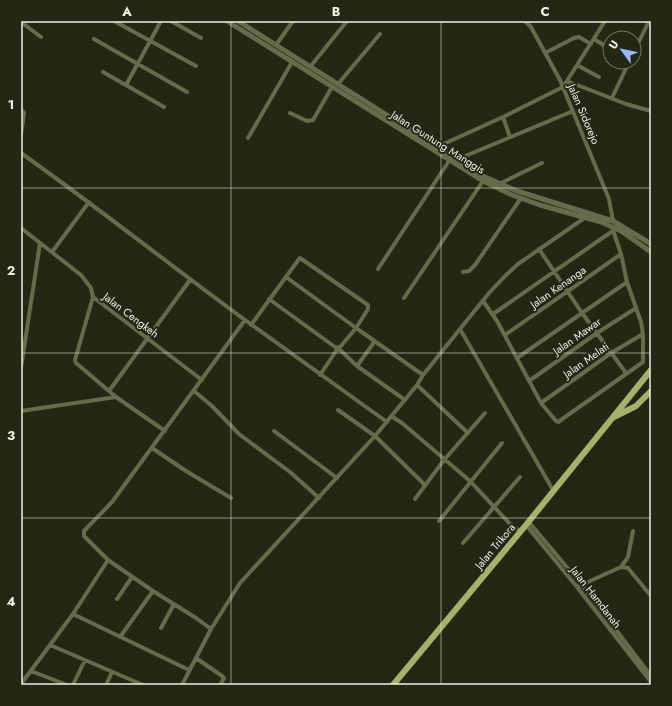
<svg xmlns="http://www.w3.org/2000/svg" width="672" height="706" font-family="Jost,sans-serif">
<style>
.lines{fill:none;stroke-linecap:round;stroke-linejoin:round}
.minor{stroke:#656b4b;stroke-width:4}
.tertiary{stroke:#656b4b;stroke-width:5}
.primary{stroke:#a6b16e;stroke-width:6}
.grid{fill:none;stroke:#edefe3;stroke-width:1;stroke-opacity:0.55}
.labels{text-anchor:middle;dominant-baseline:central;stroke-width:4;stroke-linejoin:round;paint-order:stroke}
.street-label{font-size:11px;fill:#edefe3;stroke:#242714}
.neatline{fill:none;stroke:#edefe3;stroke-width:1.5}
.grid-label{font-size:13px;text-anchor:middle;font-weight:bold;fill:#edefe3}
</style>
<rect width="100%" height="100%" fill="#242714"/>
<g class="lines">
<path class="minor" d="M 114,21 L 196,66
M 171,21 L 201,38
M 525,21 L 531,27 L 560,80 L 609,199 L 613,221
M 21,22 L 41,37
M 94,39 L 187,92
M 594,39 L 610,49
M 276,45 L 293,21
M 634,52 L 649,21
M 545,53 L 574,38 L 579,37 L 591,44
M 577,65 L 599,77
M 310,67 L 347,21
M 103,72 L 164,107
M 567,81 L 626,104 L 651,111
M 338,84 L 380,34
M 126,85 L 161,21
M 612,98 L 629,62
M 21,109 L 24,113 L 21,135
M 290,113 L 307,121 L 313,120 L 332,87
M 503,117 L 510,137
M 248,138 L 292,62
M 437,147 L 503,117 L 563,87 L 605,21
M 21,153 C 97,207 170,265 245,320
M 458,159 L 573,111
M 501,183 L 542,163
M 21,228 L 81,275 L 91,288 L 93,297 L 75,360 L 76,363 L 116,397 L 165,431
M 539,249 L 582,313 L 626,373
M 52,252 L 89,202
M 378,269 L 449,161
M 463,272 L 469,271 L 475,265 L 521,198
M 93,297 L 202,380
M 404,298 L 483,181
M 269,299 L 335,347 L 338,348 L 341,346 L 356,328 L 423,375
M 483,301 L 497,321 L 541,403 L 556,421 L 558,422 L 643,362 L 643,334 L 641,322 L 627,282 L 621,254 L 613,230
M 493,314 L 614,230
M 251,325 L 299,259 L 300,258 L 368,305 L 368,309 L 356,328 L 286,277
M 460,329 L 553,490
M 505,335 L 621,254
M 517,358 L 627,282
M 357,366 L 375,341
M 21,368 L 40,243
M 320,375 L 338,348 L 357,366 L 405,400
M 529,381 L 597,333 L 636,308
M 417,385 L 468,433
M 109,391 L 190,280
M 194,391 L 212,406 L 239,434 L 290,472 L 319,498
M 541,403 L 611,353 L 643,334
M 338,410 L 375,436 L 425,485
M 21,411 L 116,397
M 391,416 L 402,423 L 470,481 L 510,524 L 520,531
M 274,431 L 337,478
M 152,448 L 186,471 L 231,498
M 415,499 L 444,460 L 485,413
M 439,521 L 502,443
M 528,521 L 581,584 L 651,676
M 526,525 L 577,587 L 651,682
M 463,543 L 520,477
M 621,567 L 628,568 L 651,596
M 579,586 L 621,567 L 628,557 L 633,531
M 117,599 L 132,577
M 73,614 L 189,670
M 161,628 L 174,604
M 211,629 L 196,618 L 153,591 L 108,560 L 84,536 L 84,531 L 112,502 L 245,320 L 387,422
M 120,637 L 153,591
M 50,645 L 143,685
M 196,658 L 222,676 L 224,678 L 220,685
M 31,671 L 67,685
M 21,684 L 73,614 L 108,560
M 73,685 L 85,660
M 106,685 L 112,672
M 182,685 L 211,629 L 240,583 L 375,436 L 417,385 L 423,375 L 489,293 L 505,276 L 518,264 L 586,217"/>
<path class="tertiary" d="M 227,21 L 483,181 L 512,195 L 540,205 L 601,222 L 621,231 L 651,252
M 238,21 L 485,177 L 517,191 L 613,221 L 651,244"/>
<path class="primary" d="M 614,417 L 636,406 L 651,391
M 393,685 L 526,525 L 651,370"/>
</g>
<path class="grid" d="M 231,21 L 231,685M 441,21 L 441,685M 21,188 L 651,188M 21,353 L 651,353M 21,518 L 651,518"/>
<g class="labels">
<g class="street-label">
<text transform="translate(584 114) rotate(67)">Jalan Sidorejo</text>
<text transform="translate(438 142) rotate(32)">Jalan Guntung Manggis</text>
<text transform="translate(558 287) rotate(-35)">Jalan Kenanga</text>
<text transform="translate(131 315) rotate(37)">Jalan Cengkeh</text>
<text transform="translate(577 336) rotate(-35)">Jalan Mawar</text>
<text transform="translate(586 360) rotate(-35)">Jalan Melati</text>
<text transform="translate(495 546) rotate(-50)">Jalan Trikora</text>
<text transform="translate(596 597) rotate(52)">Jalan Hamdanah</text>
</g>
</g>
<rect width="672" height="706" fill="none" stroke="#242714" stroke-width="44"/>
<g transform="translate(622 50) rotate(303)"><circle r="19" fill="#242714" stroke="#747767"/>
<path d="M0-3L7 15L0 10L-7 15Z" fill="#98b5fd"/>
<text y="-6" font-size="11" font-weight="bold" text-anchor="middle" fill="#edefe3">U</text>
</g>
<rect x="22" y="22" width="628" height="662" class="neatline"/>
<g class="grid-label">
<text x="127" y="16">A</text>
<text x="336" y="16">B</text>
<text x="545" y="16">C</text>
<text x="11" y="109">1</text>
<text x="11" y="275">2</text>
<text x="11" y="440">3</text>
<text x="11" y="606">4</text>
</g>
</svg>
